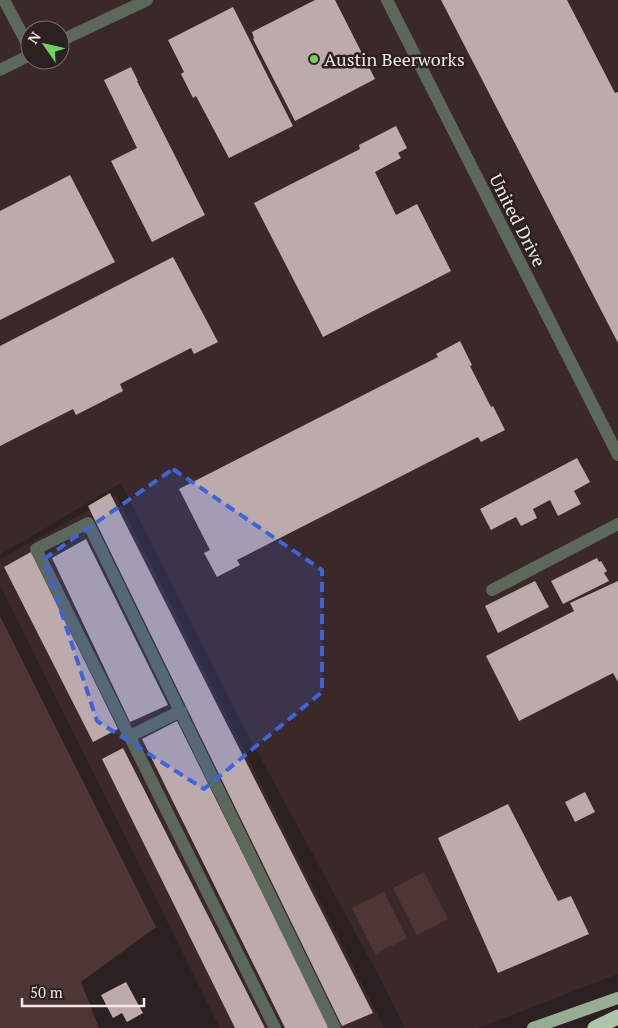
<svg xmlns="http://www.w3.org/2000/svg" width="618" height="1028" font-family="'PT Serif',serif">
<style>
.built{fill:#3b2828;fill-rule:evenodd}
.green{fill:#4e3636}
.building{fill:#bdabab}
.lines{fill:none;stroke-linecap:round;stroke-linejoin:round}
.minor{stroke:#5d685c;stroke-width:12}
.major{stroke:#97ac94;stroke-width:12}
.highway{stroke:#aec7ab;stroke-width:15}
.marked{fill:#3d65da;fill-opacity:0.2;stroke:#3d65da;stroke-width:4;stroke-dasharray:10 6;stroke-linejoin:round}
.poi-dot{fill:#6cd362;stroke:#2c2020;stroke-width:2}
.labels{text-anchor:middle;dominant-baseline:central;stroke-width:5;stroke-linejoin:round;paint-order:stroke}
.poi-label{font-size:18px;fill:#f1e8e8;stroke:#2c2020;text-anchor:start}
.street-label{font-size:18px;fill:#f1e8e8;stroke:#2c2020}
</style>
<rect width="100%" height="100%" fill="#2c2020"/>
<path class="built" d="M 0,0 L 618,0 L 618,974 L 478,1028 L 405,1028 L 381,980 L 240,720 L 121,483 L 0,555 ZM 30,30 L 60,30 L 60,60 L 30,60 Z
M 116,495 L 384,1028 L 220,1028 L 0,585 L 0,559 Z"/>
<path class="green" d="M 0,616 L 156,927 L 81,982 L 99,1028 L 0,1028 Z
M 424,872 L 448,919 L 417,935 L 393,888 Z
M 384,892 L 407,938 L 375,954 L 352,908 Z"/>
<path class="building" d="M 315,0 L 335,0 L 375,79 L 295,121 L 253,39 L 254,38 L 252,32 Z
M 441,0 L 567,0 L 615,93 L 618,92 L 618,343 Z
M 233,7 L 293,126 L 229,158 L 196,96 L 193,98 L 181,74 L 184,72 L 168,40 Z
M 131,67 L 138,81 L 137,81 L 205,215 L 152,242 L 111,161 L 137,148 L 104,80 Z
M 396,126 L 407,148 L 398,153 L 401,158 L 375,172 L 396,215 L 417,204 L 451,271 L 323,337 L 254,203 L 360,149 L 359,145 Z
M 70,175 L 115,262 L 0,320 L 0,211 Z
M 173,257 L 218,342 L 194,354 L 191,348 L 120,384 L 123,391 L 76,415 L 73,409 L 0,446 L 0,346 Z
M 460,341 L 472,365 L 470,366 L 491,407 L 493,406 L 505,430 L 481,442 L 478,437 L 237,560 L 240,565 L 217,577 L 204,553 L 210,550 L 179,489 L 438,357 L 436,354 Z
M 577,458 L 590,482 L 574,491 L 581,504 L 558,516 L 550,500 L 533,509 L 537,518 L 521,526 L 516,517 L 491,530 L 480,509 Z
M 110,493 L 373,1013 L 342,1026 L 88,506 Z
M 86,539 L 168,705 L 130,722 L 52,558 Z
M 31,552 L 118,729 L 93,742 L 4,567 Z
M 597,558 L 599,562 L 601,561 L 607,571 L 604,573 L 609,581 L 563,604 L 551,581 Z
M 535,581 L 549,607 L 498,633 L 485,606 Z
M 618,581 L 618,682 L 613,673 L 519,721 L 486,656 L 574,611 L 570,603 Z
M 177,721 L 329,1027 L 327,1028 L 285,1028 L 142,739 Z
M 123,748 L 265,1028 L 235,1028 L 102,759 Z
M 585,792 L 595,812 L 575,822 L 565,802 Z
M 508,804 L 558,901 L 571,896 L 589,934 L 498,973 L 438,838 Z
M 126,982 L 143,1013 L 127,1022 L 122,1013 L 113,1018 L 101,995 Z"/>
<g class="lines">
<path class="minor" d="M 4,0 L 30,49
M 387,0 L 618,455
M 60,41 L 147,0
M 0,70 L 30,55
M 492,590 L 618,524
M 130,736 L 181,711
M 275,1028 L 36,549 L 88,523 L 335,1028"/>
<path class="major" d="M 533,1028 L 618,998"/>
<path class="highway" d="M 595,1028 L 618,1017"/>
</g>
<path class="marked" d="M 173,469 L 322,570 L 322,692 L 204,789 L 97,721 L 44,559 Z"/>
<circle class="poi-dot" cx="314" cy="59" r="5"/>
<g class="labels">
<g class="poi-label">
<text x="324" y="59">Austin Beerworks</text>
</g>
<g class="street-label">
<text transform="translate(518 220) rotate(63)">United Drive</text>
</g>
</g>
<g transform="translate(45 45) rotate(304)"><circle r="24" fill="#2c2020" stroke="#7b7070"/>
<path d="M0-4L9 19L0 12L-9 19Z" fill="#6cd362"/>
<text y="-8" font-size="14" font-weight="bold" text-anchor="middle" fill="#f1e8e8">N</text>
</g>
<path d="M22 998v8h122v-8" fill="none" stroke="#f1e8e8" stroke-width="2.5"/>
<text x="30" y="998" font-size="15" fill="#f1e8e8" stroke="#2c2020" stroke-width="4" paint-order="stroke">50 m</text>
</svg>
